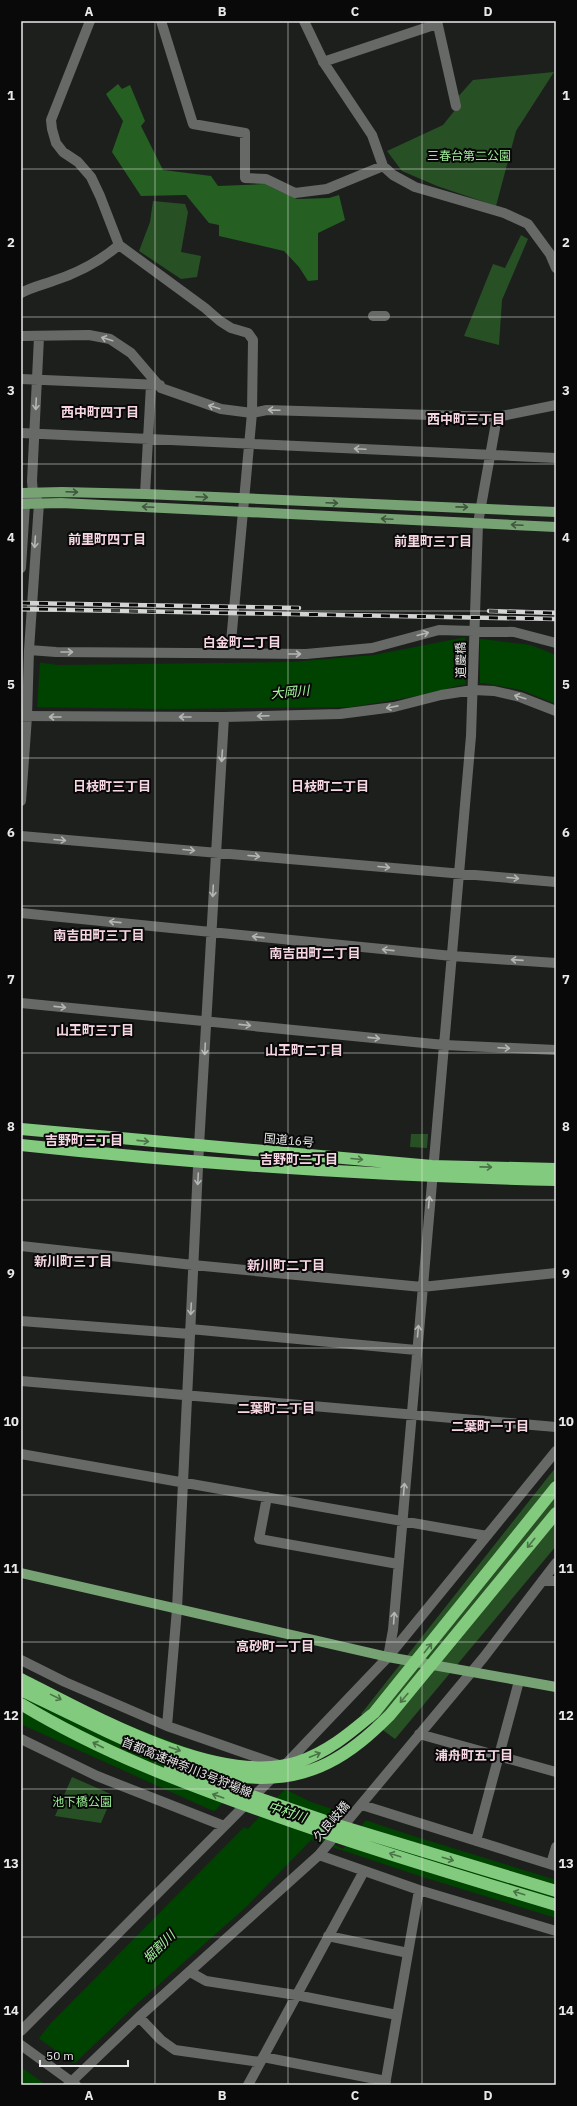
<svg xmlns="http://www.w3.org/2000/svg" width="577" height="2106" font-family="'IBM Plex Sans','Noto Sans JP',sans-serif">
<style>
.green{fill:#285025}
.forest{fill:#256022}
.water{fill:#004200}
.pier{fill:#1d1f1d}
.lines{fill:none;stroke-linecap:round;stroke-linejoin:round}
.minor{stroke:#676967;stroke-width:10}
.major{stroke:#77a374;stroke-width:10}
.highway{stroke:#82ca7d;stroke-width:12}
.rail-casing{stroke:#d2d3d2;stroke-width:4.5}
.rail{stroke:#080908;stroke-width:3;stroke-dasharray:9;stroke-linecap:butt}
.oneway{stroke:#b4b6b4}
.oneway2{stroke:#40563e}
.oneway3{stroke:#4b7348}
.grid{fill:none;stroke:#e8e9e8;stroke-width:1;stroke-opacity:0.55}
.labels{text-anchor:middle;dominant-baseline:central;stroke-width:4;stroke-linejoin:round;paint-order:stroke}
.park-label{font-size:12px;fill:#9dee97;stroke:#080908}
.street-label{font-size:12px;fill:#e8e9e8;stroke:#080908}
.neighbourhood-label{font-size:13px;font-weight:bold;fill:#f8d7e4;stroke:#080908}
.water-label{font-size:13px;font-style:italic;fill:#a5f69e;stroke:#080908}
.neatline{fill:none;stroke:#e8e9e8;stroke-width:1.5}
.grid-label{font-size:13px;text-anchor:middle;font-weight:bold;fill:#e8e9e8}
</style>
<rect width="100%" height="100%" fill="#1d1f1d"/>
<path class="green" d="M 554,72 L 516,131 L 496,206 L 437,186 L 402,171 L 387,151 L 443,125 L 459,105 L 456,99 L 473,80 Z
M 153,201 L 185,204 L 188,212 L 181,252 L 201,256 L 197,277 L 181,279 L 139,251 L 150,222 Z
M 521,235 L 528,239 L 502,300 L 499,345 L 464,336 L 493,264 L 505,268 Z
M 411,1134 L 428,1134 L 427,1148 L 410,1147 Z
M 556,1467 L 556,1546 L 395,1739 L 361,1714 Z
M 72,1777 L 113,1795 L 101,1823 L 55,1816 Z"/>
<path class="forest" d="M 118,84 L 122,89 L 130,85 L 145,121 L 141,126 L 163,170 L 211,176 L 218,186 L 265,184 L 297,199 L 329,198 L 339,195 L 345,220 L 318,233 L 318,280 L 308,281 L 299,267 L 284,251 L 219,236 L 219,225 L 209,223 L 186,195 L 141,196 L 112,152 L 123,121 L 106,94 Z"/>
<path class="water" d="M 466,637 L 531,645 L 556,655 L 556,704 L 521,690 L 483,683 L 461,685 L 424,695 L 352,707 L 169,709 L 21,707 L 21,660 L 58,665 L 292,662 L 374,655 Z
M 21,1674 L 88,1710 L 244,1769 L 311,1802 L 407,1834 L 556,1880 L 556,1918 L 426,1878 L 311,1840 L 245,1908 L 139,2002 L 74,2064 L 60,2085 L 21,2085 L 21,2061 L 51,2023 L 250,1821 L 211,1810 L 25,1726 L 21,1724 Z"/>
<path class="pier" d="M 465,635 L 480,637 L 480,684 L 466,685 Z
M 21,658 L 40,661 L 37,709 L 21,708 Z
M 252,1771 L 286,1788 L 248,1829 L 243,1827 L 247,1822 L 213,1813 Z
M 340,1810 L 367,1819 L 343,1849 L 316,1836 Z
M 37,2037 L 76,2065 L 62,2085 L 46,2085 L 21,2067 L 21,2058 Z"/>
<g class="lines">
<path class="minor" d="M 90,21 L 51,120 L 52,129 L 56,143 L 63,152 L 78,162 L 91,177 L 100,196 L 119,245 L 205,308 L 220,321 L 231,328 L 248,333 L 253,340 L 252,413 L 230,653
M 161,21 L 193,124 L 245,133 L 245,178 L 266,179 L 295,193 L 327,189 L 383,166
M 304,21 L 324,63 L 372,135 L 383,166 L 393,175 L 415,187 L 504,213 L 528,224 L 550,254 L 556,268
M 437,21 L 456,106
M 323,62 L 437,24
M 21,293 C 32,287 42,285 53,281 C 78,273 99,262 119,245
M 373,316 L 385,316
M 21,336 L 89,335 L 110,339 L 131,353 L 161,388 L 221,409 L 252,413 L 267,410 L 497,417 L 556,405
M 21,379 L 160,385
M 21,433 L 556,458
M 145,494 L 151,385
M 21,568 L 25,504 L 30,497
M 29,650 L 56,652 L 306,654 L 372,648 L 439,630 L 514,632 L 556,643
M 21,716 L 224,717 L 340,714 L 394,707 L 441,695 L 473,690 L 494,691 L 520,697 L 556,711
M 21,801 L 27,717 L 29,650 L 39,503 L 33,493 L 32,481 L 39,337
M 21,836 L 556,882
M 21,913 L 452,956 L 556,963
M 21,1003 L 444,1045 L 556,1050
M 21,1246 L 193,1265 L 422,1287 L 556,1273
M 21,1321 L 190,1334
M 190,1329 L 416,1350
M 21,1381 L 556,1427
M 21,1454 L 487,1536
M 267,1497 L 259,1539 L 398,1564
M 542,1581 L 556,1581
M 388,1657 L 393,1630 L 471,736 L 478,523 L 497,417
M 21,1660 L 65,1682 L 167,1726 L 279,1765
M 167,1726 L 177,1609 L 199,1146 L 224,717
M 419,1734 L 556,1772
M 21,1739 L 97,1776 L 224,1826
M 362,1805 L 556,1866
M 476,1841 L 519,1681
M 319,1855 L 419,1890 L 556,1931
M 551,1864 L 556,1847
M 328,1936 L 408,1953
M 190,1972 L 206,1981 L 296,1995 L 397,2015
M 139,2017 L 161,2040 L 175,2050 L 260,2062
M 21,2031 L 283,1767 L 388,1657 L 556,1451
M 21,2045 L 76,2085
M 263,2057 L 386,2081
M 68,2085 L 139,2017 L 319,1855 L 484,1657 L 556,1563
M 248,2085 L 364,1871
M 385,2085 L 419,1890"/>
<path class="major" d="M 21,493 L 62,492 L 145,494 L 556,512
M 21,504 L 61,503 L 556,527
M 21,1573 L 388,1657 L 556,1687"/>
<path class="highway" d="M 21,1129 L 432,1166 L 556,1169
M 21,1145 C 198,1164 378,1176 556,1180
M 21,1679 C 90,1714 220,1788 298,1762 C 328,1752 350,1733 374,1713 L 556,1487
M 21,1690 C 50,1704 79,1718 108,1732 C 175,1763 256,1799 328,1763 C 352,1751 371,1734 390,1715 L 556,1513
M 21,1704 C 102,1753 190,1786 279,1817 C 370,1849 463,1877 556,1905
M 170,1768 L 334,1824 L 556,1891"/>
<defs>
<path id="rail" d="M 21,603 L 299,608
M 21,609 L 556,619
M 489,611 L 556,613"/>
</defs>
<use href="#rail" class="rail-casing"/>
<use href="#rail" class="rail"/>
</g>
<defs><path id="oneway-shaft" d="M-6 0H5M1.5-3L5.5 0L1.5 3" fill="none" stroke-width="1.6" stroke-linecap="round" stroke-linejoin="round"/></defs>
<g class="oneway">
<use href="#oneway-shaft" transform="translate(107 339) rotate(-163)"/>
<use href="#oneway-shaft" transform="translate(36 404) rotate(93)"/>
<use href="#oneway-shaft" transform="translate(214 407) rotate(-163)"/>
<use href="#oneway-shaft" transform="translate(274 410) rotate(-178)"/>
<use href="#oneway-shaft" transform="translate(360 449) rotate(-177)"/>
<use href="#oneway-shaft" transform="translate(35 542) rotate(94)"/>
<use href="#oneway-shaft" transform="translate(423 634) rotate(-15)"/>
<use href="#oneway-shaft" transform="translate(67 652)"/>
<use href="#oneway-shaft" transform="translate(295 654)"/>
<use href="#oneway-shaft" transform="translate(520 697) rotate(-163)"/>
<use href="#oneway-shaft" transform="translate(392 707) rotate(169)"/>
<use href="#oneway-shaft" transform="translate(263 716) rotate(178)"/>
<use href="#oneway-shaft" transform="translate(55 717) rotate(-180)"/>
<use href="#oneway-shaft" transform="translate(185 717) rotate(-180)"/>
<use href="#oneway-shaft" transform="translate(222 756) rotate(94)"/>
<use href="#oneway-shaft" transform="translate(60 840) rotate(5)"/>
<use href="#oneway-shaft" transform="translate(189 850) rotate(5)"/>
<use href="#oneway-shaft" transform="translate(254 856) rotate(5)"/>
<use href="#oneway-shaft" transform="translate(384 867) rotate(5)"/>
<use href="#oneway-shaft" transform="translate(513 878) rotate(5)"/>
<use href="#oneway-shaft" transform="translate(213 891) rotate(93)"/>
<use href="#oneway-shaft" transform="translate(115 922) rotate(-174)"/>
<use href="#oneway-shaft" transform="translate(258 937) rotate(-174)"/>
<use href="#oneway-shaft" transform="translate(388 950) rotate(-174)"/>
<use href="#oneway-shaft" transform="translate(517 960) rotate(-176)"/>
<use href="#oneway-shaft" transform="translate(60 1007) rotate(6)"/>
<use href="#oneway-shaft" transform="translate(245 1025) rotate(6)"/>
<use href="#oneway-shaft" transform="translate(374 1038) rotate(6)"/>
<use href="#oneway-shaft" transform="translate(504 1048) rotate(3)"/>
<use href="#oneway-shaft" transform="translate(205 1049) rotate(93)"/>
<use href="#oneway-shaft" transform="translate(198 1179) rotate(93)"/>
<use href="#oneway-shaft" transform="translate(429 1202) rotate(-85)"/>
<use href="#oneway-shaft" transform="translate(191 1309) rotate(93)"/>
<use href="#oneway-shaft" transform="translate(418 1331) rotate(-85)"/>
<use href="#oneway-shaft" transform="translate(404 1489) rotate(-85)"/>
<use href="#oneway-shaft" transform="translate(394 1618) rotate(-86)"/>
</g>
<g class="oneway2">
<use href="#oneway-shaft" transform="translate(72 492) rotate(2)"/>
<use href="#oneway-shaft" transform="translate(202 497) rotate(3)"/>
<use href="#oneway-shaft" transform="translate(332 503) rotate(2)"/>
<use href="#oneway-shaft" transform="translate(148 507) rotate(-177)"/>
<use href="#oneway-shaft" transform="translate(462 507) rotate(1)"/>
<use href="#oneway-shaft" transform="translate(387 519) rotate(-177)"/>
<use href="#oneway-shaft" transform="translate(517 525) rotate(-177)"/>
</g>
<g class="oneway3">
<use href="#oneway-shaft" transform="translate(143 1141) rotate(6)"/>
<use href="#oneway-shaft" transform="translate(357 1159) rotate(5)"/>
<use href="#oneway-shaft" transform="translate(486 1167) rotate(1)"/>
<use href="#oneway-shaft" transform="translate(531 1543) rotate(129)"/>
<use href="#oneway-shaft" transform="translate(428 1648) rotate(-51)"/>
<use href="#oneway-shaft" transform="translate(56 1697) rotate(26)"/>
<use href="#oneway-shaft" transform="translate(404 1698) rotate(130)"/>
<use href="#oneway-shaft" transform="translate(98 1745) rotate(-153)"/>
<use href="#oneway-shaft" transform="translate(175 1749) rotate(19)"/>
<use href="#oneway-shaft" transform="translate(315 1755) rotate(-22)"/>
<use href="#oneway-shaft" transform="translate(218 1796) rotate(-161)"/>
<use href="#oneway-shaft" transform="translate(395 1855) rotate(-162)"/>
<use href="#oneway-shaft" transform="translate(448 1859) rotate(17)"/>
<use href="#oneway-shaft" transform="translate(519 1893) rotate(-163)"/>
</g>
<path class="grid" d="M 155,21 L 155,2085M 288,21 L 288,2085M 422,21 L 422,2085M 21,169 L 556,169M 21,317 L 556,317M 21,464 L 556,464M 21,611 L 556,611M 21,758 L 556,758M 21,906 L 556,906M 21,1053 L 556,1053M 21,1200 L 556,1200M 21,1348 L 556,1348M 21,1495 L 556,1495M 21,1642 L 556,1642M 21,1789 L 556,1789M 21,1937 L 556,1937"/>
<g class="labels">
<g class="park-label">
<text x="469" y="155">三春台第二公園</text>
<text x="82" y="1801">池下橋公園</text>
</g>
<g class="street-label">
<text transform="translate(460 660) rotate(-90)">道慶橋</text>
<text transform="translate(289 1140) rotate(5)">国道16号</text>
<text transform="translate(187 1767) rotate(22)">首都高速神奈川3号狩場線</text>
<text transform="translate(331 1821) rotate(-49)">久良岐橋</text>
</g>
<g class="neighbourhood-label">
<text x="100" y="412">西中町四丁目</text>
<text x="466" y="419">西中町三丁目</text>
<text x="107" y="539">前里町四丁目</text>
<text x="433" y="541">前里町三丁目</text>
<text x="242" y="642">白金町二丁目</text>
<text x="112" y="786">日枝町三丁目</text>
<text x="330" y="786">日枝町二丁目</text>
<text x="99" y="935">南吉田町三丁目</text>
<text x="315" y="953">南吉田町二丁目</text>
<text x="95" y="1030">山王町三丁目</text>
<text x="304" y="1050">山王町二丁目</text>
<text x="84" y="1140">吉野町三丁目</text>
<text x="299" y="1159">吉野町二丁目</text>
<text x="73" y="1261">新川町三丁目</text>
<text x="286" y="1265">新川町二丁目</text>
<text x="276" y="1408">二葉町二丁目</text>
<text x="490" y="1426">二葉町一丁目</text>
<text x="275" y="1646">高砂町一丁目</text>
<text x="474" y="1755">浦舟町五丁目</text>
</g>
<g class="water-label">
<text transform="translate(290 692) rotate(-5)">大岡川</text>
<text transform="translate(287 1812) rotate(18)">中村川</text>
<text transform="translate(159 1947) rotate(-45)">堀割川</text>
</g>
</g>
<rect width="577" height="2106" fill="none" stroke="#080908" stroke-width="44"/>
<path d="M40 2060v6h88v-6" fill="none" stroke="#e8e9e8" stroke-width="2"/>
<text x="46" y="2060" font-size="12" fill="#e8e9e8" stroke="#080908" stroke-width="3" paint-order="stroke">50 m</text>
<rect x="22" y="22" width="533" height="2062" class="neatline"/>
<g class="grid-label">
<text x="89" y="16">A</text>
<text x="222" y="16">B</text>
<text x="355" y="16">C</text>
<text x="488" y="16">D</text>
<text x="11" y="100">1</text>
<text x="566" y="100">1</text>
<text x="11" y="247">2</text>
<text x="566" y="247">2</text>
<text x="11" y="395">3</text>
<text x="566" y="395">3</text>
<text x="11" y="542">4</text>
<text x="566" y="542">4</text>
<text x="11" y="689">5</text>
<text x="566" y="689">5</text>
<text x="11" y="837">6</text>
<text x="566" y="837">6</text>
<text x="11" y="984">7</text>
<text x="566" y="984">7</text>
<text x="11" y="1131">8</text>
<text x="566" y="1131">8</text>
<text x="11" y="1278">9</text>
<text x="566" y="1278">9</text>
<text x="11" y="1426">10</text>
<text x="566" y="1426">10</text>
<text x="11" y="1573">11</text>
<text x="566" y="1573">11</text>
<text x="11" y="1720">12</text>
<text x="566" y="1720">12</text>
<text x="11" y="1868">13</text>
<text x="566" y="1868">13</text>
<text x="11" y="2015">14</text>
<text x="566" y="2015">14</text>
<text x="89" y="2100">A</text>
<text x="222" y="2100">B</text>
<text x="355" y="2100">C</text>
<text x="488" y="2100">D</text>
</g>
</svg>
